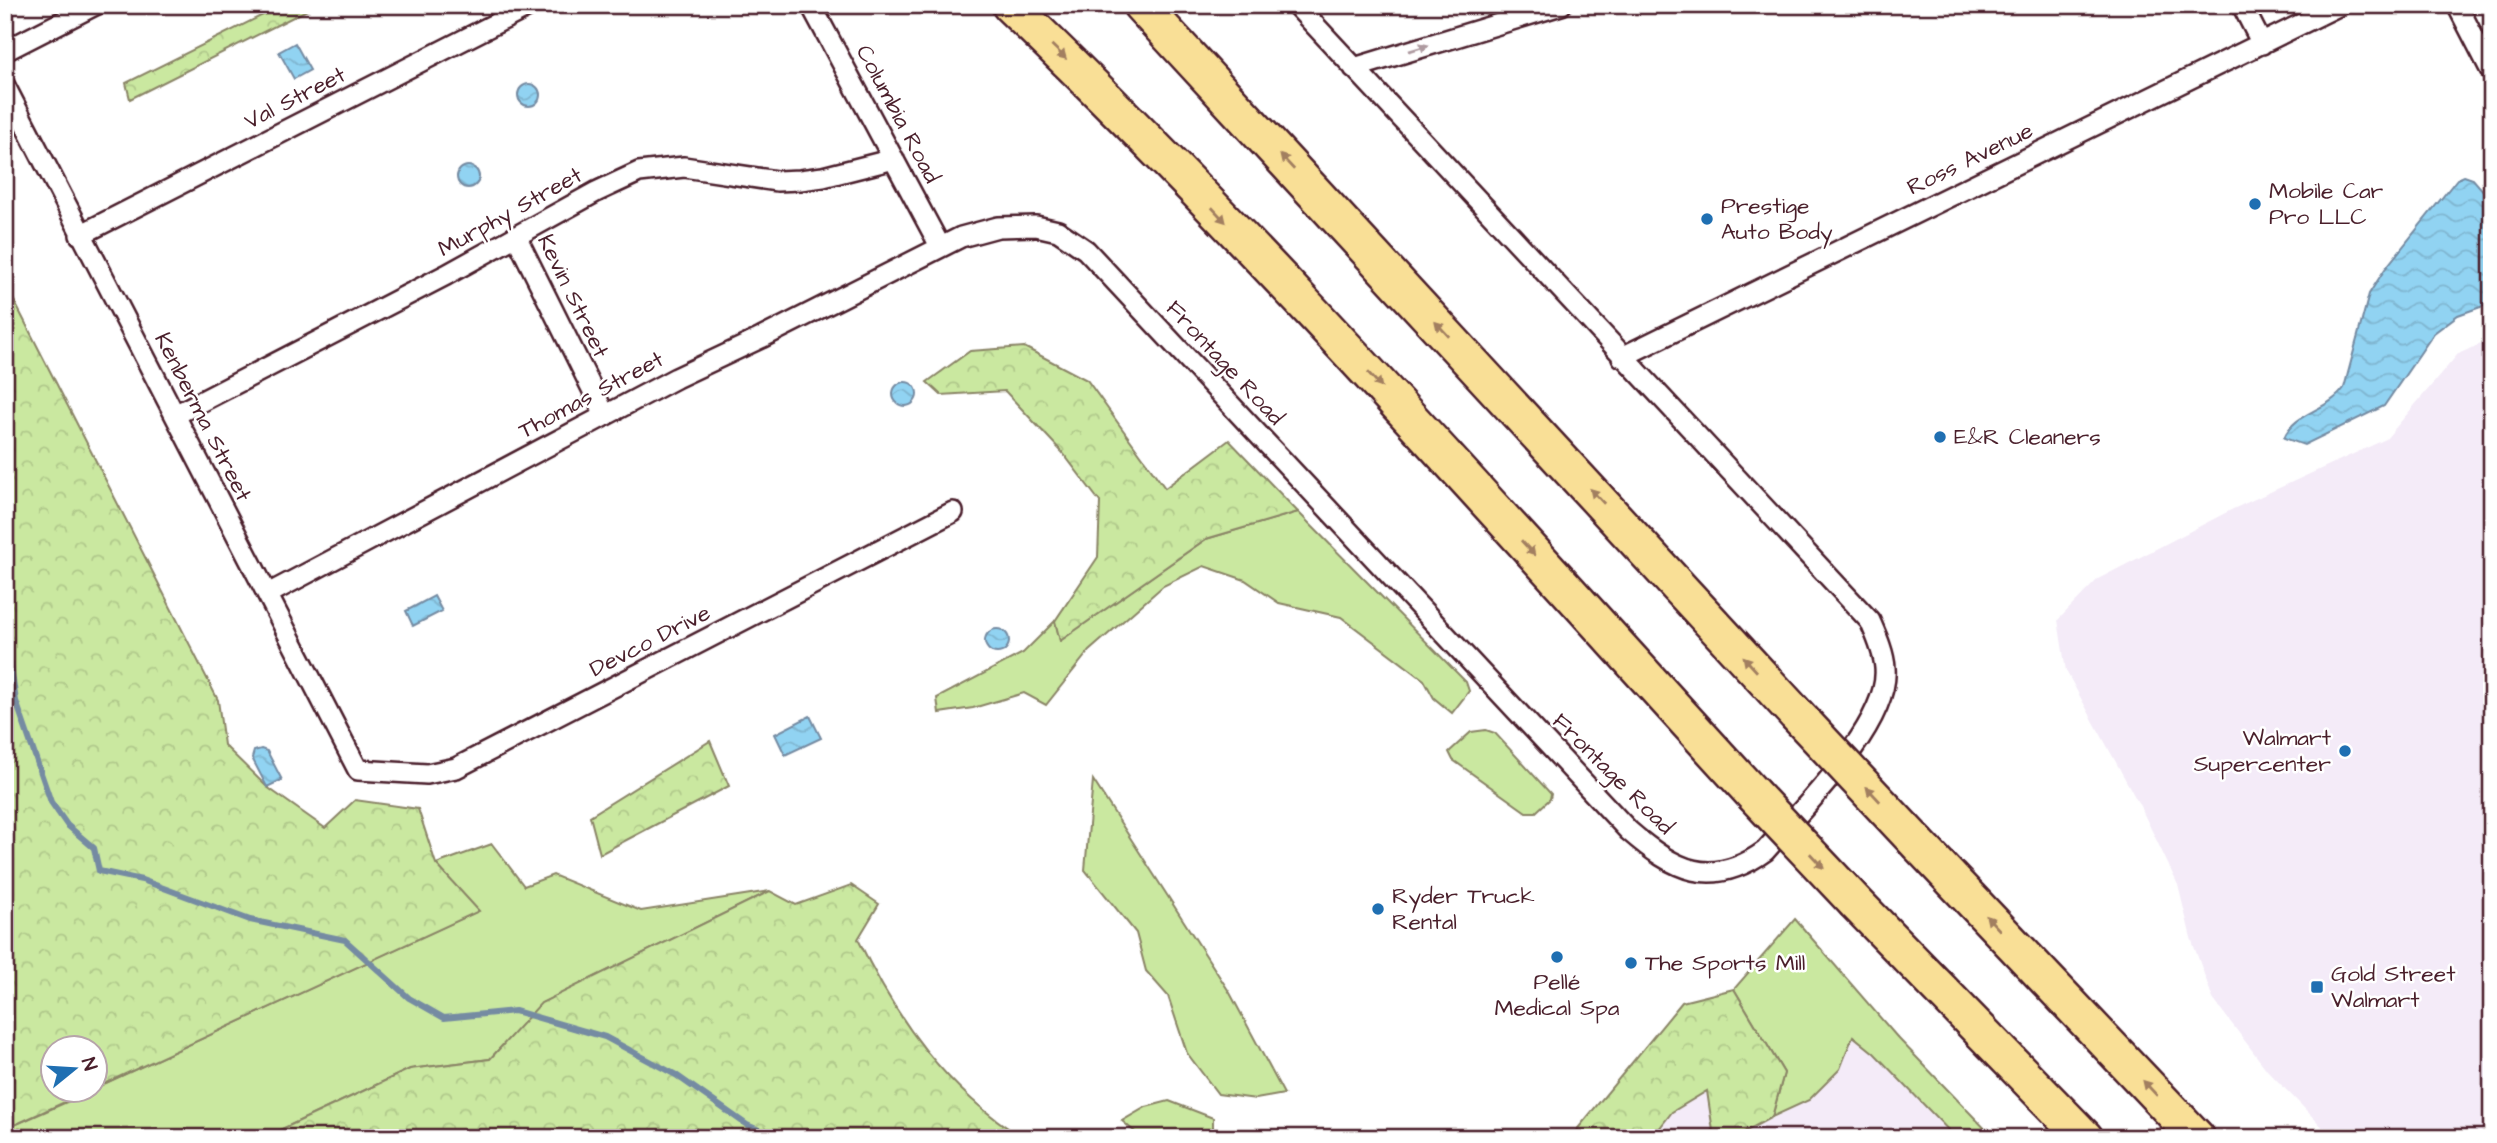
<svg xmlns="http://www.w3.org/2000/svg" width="2497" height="1143" font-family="'Architects Daughter',sans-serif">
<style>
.built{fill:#f4ebf8}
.grass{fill:#cae8a0;stroke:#8a8466;stroke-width:2}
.forest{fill:url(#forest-crowns);stroke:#8a8466;stroke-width:2}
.water{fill:url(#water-waves);stroke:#758ba2;stroke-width:2}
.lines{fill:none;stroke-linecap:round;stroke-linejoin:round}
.stream{stroke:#758ba2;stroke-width:6}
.street-casing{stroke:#4a1f2b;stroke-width:24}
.highway-casing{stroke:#4a1f2b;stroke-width:40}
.street{stroke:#fff;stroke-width:19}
.highway{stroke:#f9df96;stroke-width:35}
.highway-bridge-casing{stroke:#4a1f2b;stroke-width:40;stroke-linecap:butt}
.highway-bridge{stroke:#f9df96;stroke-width:35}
.oneway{fill:#ae9aa0}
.oneway2{fill:#a27f60}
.poi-dot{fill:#1f6fb2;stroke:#fff;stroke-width:2.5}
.labels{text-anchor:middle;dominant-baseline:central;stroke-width:5;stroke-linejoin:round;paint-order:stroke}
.street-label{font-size:23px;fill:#4a1f2b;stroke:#fff}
.poi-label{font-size:23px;fill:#4a1f2b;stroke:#fff;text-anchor:start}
</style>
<defs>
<pattern id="forest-crowns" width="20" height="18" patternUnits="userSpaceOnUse" patternTransform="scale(1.75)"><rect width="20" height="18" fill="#cae8a0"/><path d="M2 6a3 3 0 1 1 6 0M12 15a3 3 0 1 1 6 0" fill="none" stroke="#afc78a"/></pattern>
<pattern id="water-waves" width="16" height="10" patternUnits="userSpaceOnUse" patternTransform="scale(1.75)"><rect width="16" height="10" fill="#91d3f2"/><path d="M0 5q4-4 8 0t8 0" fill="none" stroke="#7fb5d0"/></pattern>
</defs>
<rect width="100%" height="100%" fill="#fff"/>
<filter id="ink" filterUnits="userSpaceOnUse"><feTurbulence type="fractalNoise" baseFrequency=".0143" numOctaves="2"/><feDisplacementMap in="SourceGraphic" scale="14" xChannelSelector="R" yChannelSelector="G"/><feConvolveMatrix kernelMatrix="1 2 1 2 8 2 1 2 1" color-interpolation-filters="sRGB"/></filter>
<g filter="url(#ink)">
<path class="built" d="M 2492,339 L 2492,1138 L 2333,1138 L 2267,1070 L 2213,999 L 2191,938 L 2178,885 L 2141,808 L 2066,671 L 2058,620 L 2098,579 L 2233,509 L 2386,439 L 2458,354 Z
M 1852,1036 L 1874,1053 L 1956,1138 L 1733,1138 L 1809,1100 L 1840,1069 Z
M 1707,1091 L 1714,1138 L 1652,1138 L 1672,1112 Z"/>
<path class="grass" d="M 1298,512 L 1466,682 L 1469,691 L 1452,713 L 1434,698 L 1424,680 L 1341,617 L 1279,603 L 1245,580 L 1204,566 L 1163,586 L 1089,651 L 1046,705 L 1024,693 L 973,708 L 939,713 L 937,698 L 1023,653 L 1055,621 L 1060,640 L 1206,539 Z
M 1486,730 L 1495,733 L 1551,794 L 1550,799 L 1536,812 L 1526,812 L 1453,760 L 1449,752 L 1471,732 Z
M 1093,780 L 1230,993 L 1284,1094 L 1256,1099 L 1218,1094 L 1187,1053 L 1168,996 L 1146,971 L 1136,933 L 1085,870 Z
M 492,844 L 524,886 L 553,875 L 641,911 L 770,891 L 542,1003 L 490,1059 L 410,1069 L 263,1138 L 5,1138 L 5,1131 L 10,1127 L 94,1090 L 95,1088 L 478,911 L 436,864 Z
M 1795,919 L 1897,1037 L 1994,1138 L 1956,1138 L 1874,1053 L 1853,1036 L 1840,1069 L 1809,1100 L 1772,1117 L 1784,1073 L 1734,989 Z
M 1169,1101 L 1213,1118 L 1213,1138 L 1142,1138 L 1122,1121 L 1146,1107 Z"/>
<path class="forest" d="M 283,5 L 317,5 L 130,99 L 126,83 Z
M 5,283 L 218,700 L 224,745 L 267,787 L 325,828 L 355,800 L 418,809 L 436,864 L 479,911 L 95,1088 L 94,1048 L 52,1048 L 52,1090 L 89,1091 L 10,1127 L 5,1114 Z
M 1024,347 L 1087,380 L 1165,488 L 1229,440 L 1298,512 L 1206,539 L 1060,641 L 1055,621 L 1098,557 L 1100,502 L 1062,452 L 1005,391 L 941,395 L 927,382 L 970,351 Z
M 710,741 L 729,786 L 600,854 L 590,816 Z
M 851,885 L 879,904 L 858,939 C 896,1019 947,1091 1023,1138 L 263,1138 L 410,1069 L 490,1059 L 541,1003 L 770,891 L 796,905 Z
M 1734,989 L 1784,1073 L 1772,1117 L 1733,1138 L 1714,1138 L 1707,1091 L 1672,1112 L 1652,1138 L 1570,1138 L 1682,1002 Z"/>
<path class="water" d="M 295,43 L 310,70 L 294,79 L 279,52 Z
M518 95a11 11 0 1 1 22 0a11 11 0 1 1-22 0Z
M457 177a11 11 0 1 1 22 0a11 11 0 1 1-22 0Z
M 2464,176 L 2473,179 L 2492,201 L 2492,303 L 2458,315 L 2434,333 L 2384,406 L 2304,445 L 2284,438 C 2294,412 2328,411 2344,388 L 2369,294 L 2385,269 L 2457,179 Z
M893 394a12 12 0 1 1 24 0a12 12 0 1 1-24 0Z
M 434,596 L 442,611 L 413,626 L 406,611 Z
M985 641a12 12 0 1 1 24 0a12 12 0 1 1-24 0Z
M 810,716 L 821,738 L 785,755 L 775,734 Z
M 261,749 L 267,751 L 282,780 L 267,787 L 252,758 L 254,751 Z"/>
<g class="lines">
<path class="stream" d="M 5,650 L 9,653 L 16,701 L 51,802 L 67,825 L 94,848 L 99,871 L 142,880 L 250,920 L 345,940 L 409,998 L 444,1018 L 515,1011 L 605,1037 L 676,1075 L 747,1125 L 778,1138"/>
<defs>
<path id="street" d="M 811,5 L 940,246
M 2242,5 L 2262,44
M 2457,5 L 2492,73
M 5,51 L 95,5
M 1354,68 L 1561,5
M 5,86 L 358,770 L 427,774 L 456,768 L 953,512
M 80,235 L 532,5
M 516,236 L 605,415
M 1622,357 L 2340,5
M 175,415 L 446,275 L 596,192 L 639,172 L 684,167 L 777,181 L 800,180 L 823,177 L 894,159
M 268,594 L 676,378 L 761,338 L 961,237 L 998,227 L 1036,226 L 1058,231 L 1086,250 L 1629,831 C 1674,870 1711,890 1765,851 C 1801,810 1890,724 1885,668 C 1884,652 1876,635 1870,621 L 1296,5"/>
<path id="highway" d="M 1010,5 C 1271,255 1509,528 1753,794
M 1141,5 L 1796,714
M 1919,845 L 2197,1138
M 1856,903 L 2085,1138"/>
</defs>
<use href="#street" class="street-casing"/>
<use href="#highway" class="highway-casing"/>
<use href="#street" class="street"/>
<use href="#highway" class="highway"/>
<defs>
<path id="highway-bridge" d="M 1796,714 L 1919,845
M 1753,794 L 1856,903"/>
</defs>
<use href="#highway-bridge" class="highway-bridge-casing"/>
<use href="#highway-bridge" class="highway-bridge"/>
</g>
<defs><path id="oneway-solid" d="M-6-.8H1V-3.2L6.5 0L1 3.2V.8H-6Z" transform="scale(1.75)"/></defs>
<use class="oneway" href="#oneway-solid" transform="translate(1419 48) rotate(-17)"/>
<g class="oneway2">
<use href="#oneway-solid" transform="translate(1059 52) rotate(44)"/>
<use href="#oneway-solid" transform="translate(1287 162) rotate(-133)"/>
<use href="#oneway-solid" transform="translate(1219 215) rotate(47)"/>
<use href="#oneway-solid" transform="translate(1442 329) rotate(-133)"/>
<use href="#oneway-solid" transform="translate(1375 380) rotate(48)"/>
<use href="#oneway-solid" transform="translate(1597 496) rotate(-133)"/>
<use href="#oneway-solid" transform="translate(1528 548) rotate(48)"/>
<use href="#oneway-solid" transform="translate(1750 664) rotate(-132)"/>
<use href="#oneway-solid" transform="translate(1873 794) rotate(-133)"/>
<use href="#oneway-solid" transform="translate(1817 861) rotate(47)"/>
<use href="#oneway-solid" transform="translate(1993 923) rotate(-133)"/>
<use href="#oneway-solid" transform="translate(2150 1088) rotate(-133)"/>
</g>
</g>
<g class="poi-dot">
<circle cx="2255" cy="204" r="7"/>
<circle cx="1707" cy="219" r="7"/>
<circle cx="1940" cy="437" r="7"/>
<circle cx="2345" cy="751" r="7"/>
<circle cx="1378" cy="909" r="7"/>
<circle cx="1557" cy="957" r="7"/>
<circle cx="1631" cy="963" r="7"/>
<rect x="2310" y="980" width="14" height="14" rx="3.5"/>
</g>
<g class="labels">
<g class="street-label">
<text transform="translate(295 98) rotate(-27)">Val Street</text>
<text transform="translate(898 114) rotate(62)">Columbia Road</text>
<text transform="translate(1970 159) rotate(-26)">Ross Avenue</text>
<text transform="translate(510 212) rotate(-29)">Murphy Street</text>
<text transform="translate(573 296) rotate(64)">Kevin Street</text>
<text transform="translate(1225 363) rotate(47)">Frontage Road</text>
<text transform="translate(591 395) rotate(-28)">Thomas Street</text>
<text transform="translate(203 417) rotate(63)">Kenberma Street</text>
<text transform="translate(650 641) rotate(-27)">Devco Drive</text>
<text transform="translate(1613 774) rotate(45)">Frontage Road</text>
</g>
<g class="poi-label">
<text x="2269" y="191">Mobile Car<tspan x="2269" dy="26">Pro LLC</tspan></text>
<text x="1721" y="206">Prestige<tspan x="1721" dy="26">Auto Body</tspan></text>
<text x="1954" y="437">E&amp;R Cleaners</text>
<text x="2331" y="738" text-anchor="end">Walmart<tspan x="2331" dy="26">Supercenter</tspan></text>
<text x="1392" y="896">Ryder Truck<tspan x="1392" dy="26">Rental</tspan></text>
<text x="1645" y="963">The Sports Mill</text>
<text x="2331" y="974">Gold Street<tspan x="2331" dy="26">Walmart</tspan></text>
<text x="1557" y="982" text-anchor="middle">Pellé<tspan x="1557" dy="26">Medical Spa</tspan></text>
</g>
</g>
<rect width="2497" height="1143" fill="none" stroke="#fff" stroke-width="28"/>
<rect x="14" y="14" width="2469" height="1115" fill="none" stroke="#4a1f2b" stroke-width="2.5" filter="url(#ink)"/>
<g transform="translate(74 1069) rotate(72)"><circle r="33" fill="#ffffff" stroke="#b7a5aa" stroke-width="2"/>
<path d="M0-5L12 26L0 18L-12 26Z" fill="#1f6fb2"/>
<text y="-10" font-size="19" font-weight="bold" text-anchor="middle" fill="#4a1f2b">N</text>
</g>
</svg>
